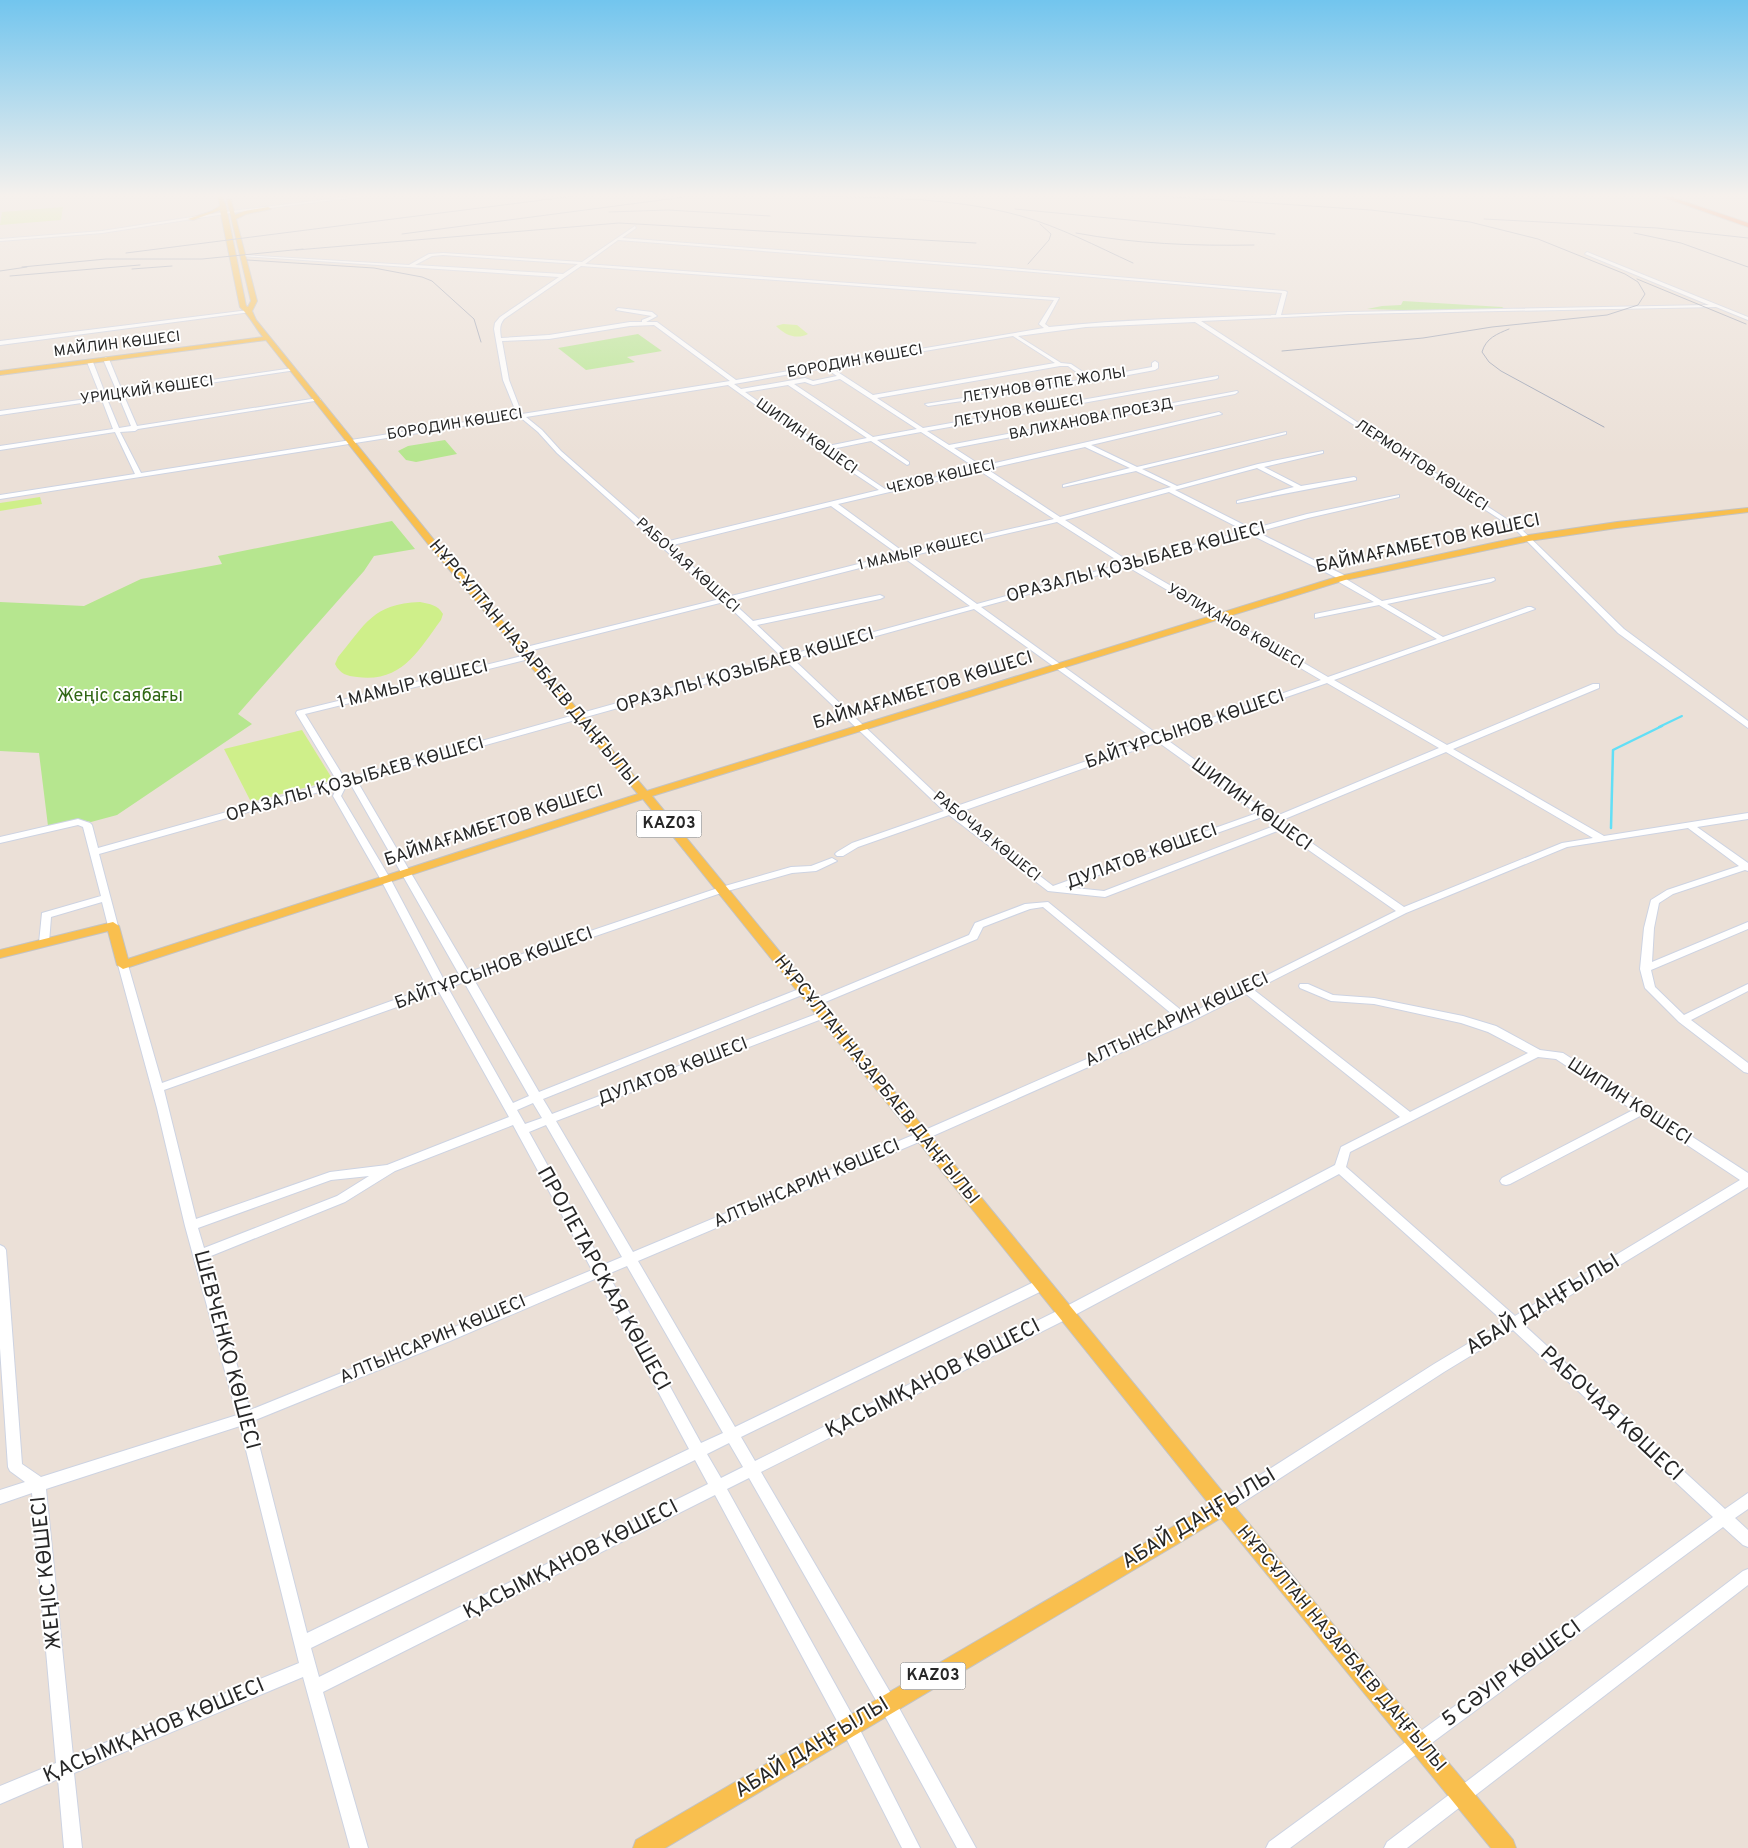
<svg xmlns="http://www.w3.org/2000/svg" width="1748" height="1848" font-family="Overpass,sans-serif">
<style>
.green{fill:#b6e68f}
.pitch{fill:#cfef8a}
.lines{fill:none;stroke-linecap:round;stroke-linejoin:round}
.stream-far1{stroke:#62dff6;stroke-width:2}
.stream{stroke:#62dff6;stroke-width:2.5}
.minor-casing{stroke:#cdd3e2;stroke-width:2}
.major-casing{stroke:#c3c3c3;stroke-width:2}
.highway-casing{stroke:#c3c3c3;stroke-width:2}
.minor{fill:#fff;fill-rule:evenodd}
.major{fill:#f9bf4e;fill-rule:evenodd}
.highway{fill:#ff874e;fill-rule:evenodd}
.rail{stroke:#9aa1b3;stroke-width:1}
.labels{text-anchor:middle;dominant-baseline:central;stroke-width:4;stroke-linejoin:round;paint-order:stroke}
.far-street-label{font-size:15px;fill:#272727;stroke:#fff}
.shield{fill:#fff;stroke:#686868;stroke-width:1}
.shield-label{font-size:16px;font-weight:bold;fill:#272727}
.street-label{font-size:18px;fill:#272727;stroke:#fff}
.park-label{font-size:18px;fill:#2f6714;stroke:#fff}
.near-street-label{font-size:21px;fill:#272727;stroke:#fff}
</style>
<rect width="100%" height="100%" fill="#ebe0d7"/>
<path class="green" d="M 1403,301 L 1502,307 L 1505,309 L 1440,311 L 1367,309 L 1382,306 L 1401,305 Z
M 638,334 L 662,351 L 627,357 L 635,362 L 586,370 L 558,348 Z
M 445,440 L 457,454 L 416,462 L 406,460 L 398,451 L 408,446 Z
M 392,521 L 415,549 L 374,556 L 364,571 L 238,714 L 252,724 L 117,815 L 91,822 L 77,819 L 48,826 L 39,753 L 0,751 L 0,602 L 84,606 L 141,579 L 222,564 L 218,556 Z"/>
<path class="pitch" d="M 63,207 L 61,220 L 0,225 L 2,212 Z
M 783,324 L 797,325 L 808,334 C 796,340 785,335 776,326 Z
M 40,497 L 42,504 L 0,511 L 0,503 Z
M 420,602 C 430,604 438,605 443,614 L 441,620 C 418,651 402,683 357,677 C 347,676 340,674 335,664 L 338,657 C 366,624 372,604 420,602 Z
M 302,730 L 333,780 L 251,802 L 224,749 Z"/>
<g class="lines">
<path class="stream-far1" d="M 1659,727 L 1682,716"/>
<path class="stream" d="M 1611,828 L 1613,750 L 1662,726"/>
<defs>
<path id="minor" d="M 355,196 L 366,196 L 231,213 L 102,233 L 0,241 L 0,239 L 102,231 L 231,211 Z
M 635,226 L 636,228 L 622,238 L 987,266 L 1285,291 L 1287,292 L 1281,315 L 1349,312 L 1709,305 L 1585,254 L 1587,252 L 1748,317 L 1748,320 L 1716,307 L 1349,314 L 1201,321 L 1519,527 L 1624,629 L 1748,721 L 1748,728 L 1618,633 L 1515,529 L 1195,322 L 1086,327 L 1018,336 L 1061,363 L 1071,364 L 1092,378 L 1152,367 L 1152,363 L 1155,361 L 1158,363 L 1158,368 L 1155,370 L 1091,382 L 928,406 L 925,404 L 1086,379 L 1068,366 L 1060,366 L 877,398 L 923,428 L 1218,376 L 1218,378 L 1216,379 L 927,431 L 949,445 L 1237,391 L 1238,392 L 1235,394 L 954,448 L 982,466 L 1219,412 L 1222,414 L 1091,445 L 1137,467 L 1286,432 L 1286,434 L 1142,469 L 1177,486 L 1258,464 L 1323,451 L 1323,453 L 1264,467 L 1301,486 L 1354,477 L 1356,478 L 1356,480 L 1237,503 L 1237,501 L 1294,487 L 1257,468 L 1175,490 L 1252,529 L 1307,514 L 1399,495 L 1399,497 L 1308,518 L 1257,532 L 1346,576 L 1346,579 L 1382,601 L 1494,578 L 1495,580 L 1491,582 L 1387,604 L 1443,637 L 1528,607 L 1531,607 L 1535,609 L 1334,680 L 1447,745 L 1593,684 L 1599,684 L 1599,688 L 1453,749 L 1604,836 L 1748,813 L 1748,819 L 1697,827 L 1748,863 L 1748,871 L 1745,870 L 1673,894 L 1659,903 L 1654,928 L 1652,962 L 1748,922 L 1748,929 L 1651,970 L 1655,987 L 1684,1015 L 1748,984 L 1748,991 L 1691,1020 L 1748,1063 L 1748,1073 L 1744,1072 L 1679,1022 L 1645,988 L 1640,969 L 1644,928 L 1651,900 L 1667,890 L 1739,866 L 1688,828 L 1567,847 L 1406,913 L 1254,990 L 1410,1112 L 1528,1053 L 1488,1032 L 1461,1023 L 1374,1004 L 1331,1001 L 1300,988 L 1299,986 L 1300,984 L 1308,984 L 1333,995 L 1374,998 L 1463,1016 L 1496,1026 L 1540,1050 L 1563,1053 L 1748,1173 L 1748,1187 L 1523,1324 L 1725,1509 L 1748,1493 L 1748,1509 L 1735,1518 L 1748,1530 L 1748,1547 L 1743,1545 L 1723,1527 L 1290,1848 L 1266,1848 L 1269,1842 L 1713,1517 L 1513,1330 L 1444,1372 L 1228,1512 L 1223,1514 L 1218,1512 L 1216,1507 L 1218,1502 L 1434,1364 L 1504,1322 L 1339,1174 L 1071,1317 L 761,1472 L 893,1697 L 976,1848 L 957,1848 L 881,1709 L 749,1478 L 727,1489 L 855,1720 L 920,1848 L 902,1848 L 843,1732 L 715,1495 L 323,1692 L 368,1848 L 350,1848 L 303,1677 L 74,1773 L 82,1848 L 64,1848 L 58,1779 L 0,1804 L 0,1786 L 56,1763 L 32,1493 L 0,1504 L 0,1490 L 25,1482 L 10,1471 L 8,1467 L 0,1348 L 0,1245 L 4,1247 L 6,1250 L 22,1464 L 41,1477 L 237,1415 L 185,1226 L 157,1108 L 118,965 L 123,962 L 128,965 L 162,1083 L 436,985 L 381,880 L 333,796 L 337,787 L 99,854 L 118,926 L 113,929 L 108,926 L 102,902 L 51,917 L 49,943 L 44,946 L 39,943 L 42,913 L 101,896 L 83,827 L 78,825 L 0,843 L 0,837 L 78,819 L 90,823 L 92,825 L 98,848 L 337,781 L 296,713 L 297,711 L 526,655 L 529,655 L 529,659 L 305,714 L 345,779 L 782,657 L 724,602 L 521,653 L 518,653 L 518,649 L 720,599 L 557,453 L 538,432 L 520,417 L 0,499 L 0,495 L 135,474 L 115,432 L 0,450 L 0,446 L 113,429 L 102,400 L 0,415 L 0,411 L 101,397 L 87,362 L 90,360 L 93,362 L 106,396 L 118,394 L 103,359 L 106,357 L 109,359 L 123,393 L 293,368 L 296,370 L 124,396 L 137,426 L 318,398 L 321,400 L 138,429 L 135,431 L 120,432 L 141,473 L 517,414 L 503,380 L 494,329 L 495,323 L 500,317 L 559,277 L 241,256 L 243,255 L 409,265 L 429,254 L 443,253 L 582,262 ZM 618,240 L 987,268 L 1282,293 L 1276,315 C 1200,318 1125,319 1049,327 L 1045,324 L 1059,298 L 585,264 ZM 443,255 L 578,264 L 563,274 L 415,265 L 432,256 ZM 581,266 L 1054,300 L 1039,324 L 1044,328 L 736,380 L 657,322 L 646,322 L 657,316 L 652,312 L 618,308 L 616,310 L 652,316 L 642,320 L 642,322 L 630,322 L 549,335 L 501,338 C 500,331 499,325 504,319 ZM 654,325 L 730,381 L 522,414 L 509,380 L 502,341 L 549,339 L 630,326 ZM 1013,336 L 1055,363 L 873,395 L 830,367 ZM 825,368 L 837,376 L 813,381 L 805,378 L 741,389 L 734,384 ZM 840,379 L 917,429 L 873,437 L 794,384 L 805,382 L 813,385 ZM 728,385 L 819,450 L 879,490 L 665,542 L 561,451 L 542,430 L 526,417 ZM 788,385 L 867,438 L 823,447 L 745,392 ZM 119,397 L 131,426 L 119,428 L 107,399 ZM 921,432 L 976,468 L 885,489 L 827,450 L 871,441 L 907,465 L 909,464 L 909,462 L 877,440 ZM 1085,447 L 1130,468 L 1063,485 L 1063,487 L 1136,471 L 1171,487 L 1060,517 L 987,469 ZM 980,471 L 1054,519 L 905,553 L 838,504 ZM 1169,492 L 1245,531 L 1130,562 L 1065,520 ZM 831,506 L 898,554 L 727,597 L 669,546 ZM 1057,522 L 1123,564 L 977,604 L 910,556 ZM 1250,534 L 1337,578 L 1337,581 L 1374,602 L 1315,614 L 1315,618 L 1379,605 L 1437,639 L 1328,677 L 1135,565 ZM 903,557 L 970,606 L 789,655 L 757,625 L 880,599 L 884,597 L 880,595 L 753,621 L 731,601 ZM 1128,567 L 1321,680 L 1160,736 L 981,607 ZM 974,609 L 1153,738 L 951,808 L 793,659 ZM 786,661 L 944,811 L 852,843 L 837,852 L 835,854 L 837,856 L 843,856 L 858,847 L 949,815 L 1048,891 L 1105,897 L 1280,830 L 1396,911 L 1187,1015 L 1048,902 L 1025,904 L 975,923 L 969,935 L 810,1001 L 809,1003 L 810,1005 L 818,1005 L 977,939 L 983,927 L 1030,909 L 1043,907 L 1178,1019 L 918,1133 L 633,1252 L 556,1121 L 827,1017 L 828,1015 L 827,1013 L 819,1013 L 552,1114 L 543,1099 L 807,993 L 808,991 L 807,989 L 799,989 L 539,1092 L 473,978 L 724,892 L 792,873 L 816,871 L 837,861 L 832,858 L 811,866 L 791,867 L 718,888 L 469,972 L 357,781 ZM 1327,683 L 1439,748 L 1274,817 L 1166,739 ZM 1158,742 L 1257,813 L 1053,886 L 957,813 ZM 1446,752 L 1593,838 L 1562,843 L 1404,907 L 1280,821 ZM 350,783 L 460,976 L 445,982 L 391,880 L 341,796 L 347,784 ZM 1262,817 L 1274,826 L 1104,891 L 1065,887 ZM 464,982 L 529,1096 L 513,1103 L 448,988 ZM 439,992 L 509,1117 L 387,1165 L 330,1172 L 196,1219 L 164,1090 ZM 1246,994 L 1400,1117 L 1341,1147 L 1335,1165 L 1061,1309 L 755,1461 L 741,1437 L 1048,1288 L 1049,1284 L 1048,1280 L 1043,1279 L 1038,1280 L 735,1427 L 638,1261 L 926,1139 L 1190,1022 ZM 1538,1057 L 1556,1059 L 1633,1110 L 1502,1178 L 1500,1181 L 1502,1184 L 1506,1185 L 1510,1184 L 1642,1115 L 1740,1180 L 1515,1316 L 1346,1167 L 1350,1152 ZM 533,1103 L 542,1118 L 525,1124 L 517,1110 ZM 513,1125 L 592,1270 L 440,1333 L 250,1410 L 206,1258 L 345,1202 L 395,1171 ZM 546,1125 L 622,1257 L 603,1265 L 529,1132 ZM 369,1176 L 337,1196 L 204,1248 L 198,1228 L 331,1180 ZM 627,1266 L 723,1433 L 701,1443 L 608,1274 ZM 597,1278 L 689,1449 L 307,1633 L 253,1421 L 450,1341 ZM 240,1426 L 299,1663 L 73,1756 L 46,1489 ZM 729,1443 L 743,1467 L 721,1478 L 707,1454 ZM 695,1460 L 708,1484 L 319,1677 L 311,1648 Z
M 249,310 L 251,312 L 0,345 L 0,341 Z
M 1748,1569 L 1748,1585 L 1407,1848 L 1384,1848 L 1387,1842 L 1743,1571 Z"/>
<path id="major" d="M 218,196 L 222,196 L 226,206 L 246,306 L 248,307 L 251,301 L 227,200 L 229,199 L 231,200 L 235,215 L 245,211 L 268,207 L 271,209 L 246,214 L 236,219 L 257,301 L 252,311 L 256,320 L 438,545 L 647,791 L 1340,576 L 1529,535 L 1617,522 L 1748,508 L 1748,512 L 1617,528 L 1529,541 L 1345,580 L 652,796 L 1230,1501 L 1513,1840 L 1516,1848 L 1491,1848 L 1221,1518 L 665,1848 L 633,1848 L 636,1840 L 1210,1505 L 643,799 L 123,969 L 117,965 L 108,931 L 0,958 L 0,950 L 113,922 L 119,926 L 128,959 L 638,794 L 432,549 L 266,340 L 0,375 L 0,371 L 263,337 C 255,327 249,315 240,307 L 220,210 L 193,220 L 188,219 L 212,211 L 220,206 Z"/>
<path id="highway" d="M 1660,196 L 1668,196 L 1748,223 L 1748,227 Z"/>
</defs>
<use href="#minor" class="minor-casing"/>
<use href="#major" class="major-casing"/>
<use href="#highway" class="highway-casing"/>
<use href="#minor" class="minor"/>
<use href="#major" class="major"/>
<use href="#highway" class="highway"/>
<path class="rail" d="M 813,196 C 882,198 953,197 1021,216 C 1060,227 1096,246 1133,263
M 1159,196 L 1371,210 L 1470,222 L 1538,239 L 1625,274 L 1638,282 L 1645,294 L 1638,305 L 1607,315 L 1492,327 L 1423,338 L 1282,351
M 1015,209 L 1275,234
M 609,212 L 668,210 L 770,216
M 1484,219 L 1657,228 L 1748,238
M 1076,233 C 1135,244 1194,246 1254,245
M 1634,233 L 1681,243 L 1748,267
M 402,234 L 692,196
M 296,250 L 619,223 L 976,243
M 126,253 L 574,196
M 247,260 L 374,268 L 422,277 L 432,281 L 474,319 L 481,342
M 1028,264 L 1049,240 L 1051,234 L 1040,224
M 22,267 L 106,259 L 202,259 L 303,249
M 132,269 L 172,266
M 0,271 L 27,267
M 10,276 L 140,265
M 1637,279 L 1746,324
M 1509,329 C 1497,334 1486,338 1482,352 L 1489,362 L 1501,371 L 1604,427"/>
</g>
<linearGradient id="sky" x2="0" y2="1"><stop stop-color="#72c5ee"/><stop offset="0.43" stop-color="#f6f1ed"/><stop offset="1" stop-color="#f6f1ed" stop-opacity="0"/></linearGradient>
<rect width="1748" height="455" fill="url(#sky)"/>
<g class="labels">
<g class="far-street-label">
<text transform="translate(117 345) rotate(-7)">МАЙЛИН КӨШЕСІ</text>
<text transform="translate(855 362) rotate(-10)">БОРОДИН КӨШЕСІ</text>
<text transform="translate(1044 386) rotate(-9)">ЛЕТУНОВ ӨТПЕ ЖОЛЫ</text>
<text transform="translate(147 391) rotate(-8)">УРИЦКИЙ КӨШЕСІ</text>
<text transform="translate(1018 412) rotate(-10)">ЛЕТУНОВ КӨШЕСІ</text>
<text transform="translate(1091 420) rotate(-11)">ВАЛИХАНОВА ПРОЕЗД</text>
<text transform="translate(455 425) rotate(-9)">БОРОДИН КӨШЕСІ</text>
<text transform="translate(806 437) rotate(35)">ШИПИН КӨШЕСІ</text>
<text transform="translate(1421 466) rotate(33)">ЛЕРМОНТОВ КӨШЕСІ</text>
<text transform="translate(941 478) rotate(-13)">ЧЕХОВ КӨШЕСІ</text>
<text transform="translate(921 552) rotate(-13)">1 МАМЫР КӨШЕСІ</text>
<text transform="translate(687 566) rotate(42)">РАБОЧАЯ КӨШЕСІ</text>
<text transform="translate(1235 627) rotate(30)">УӘЛИХАНОВ КӨШЕСІ</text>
<text transform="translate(986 837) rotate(39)">РАБОЧАЯ КӨШЕСІ</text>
</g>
<g class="shield">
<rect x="636.5" y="810.5" width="65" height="27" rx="4"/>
<rect x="900.5" y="1662.5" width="65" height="27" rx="4"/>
</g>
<g class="shield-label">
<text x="669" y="824">KАZ03</text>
<text x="933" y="1676">KАZ03</text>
</g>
<g class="street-label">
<text transform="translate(1428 544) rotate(-12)">БАЙМАҒАМБЕТОВ КӨШЕСІ</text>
<text transform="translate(1136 563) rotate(-15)">ОРАЗАЛЫ ҚОЗЫБАЕВ КӨШЕСІ</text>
<text transform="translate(533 663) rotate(50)">НҰРСҰЛТАН НАЗАРБАЕВ ДАҢҒЫЛЫ</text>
<text transform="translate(745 671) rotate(-16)">ОРАЗАЛЫ ҚОЗЫБАЕВ КӨШЕСІ</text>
<text transform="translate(413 685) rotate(-14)">1 МАМЫР КӨШЕСІ</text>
<text transform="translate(923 691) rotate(-17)">БАЙМАҒАМБЕТОВ КӨШЕСІ</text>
<text transform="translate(1185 730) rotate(-19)">БАЙТҰРСЫНОВ КӨШЕСІ</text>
<text transform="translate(355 780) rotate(-16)">ОРАЗАЛЫ ҚОЗЫБАЕВ КӨШЕСІ</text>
<text transform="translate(1251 805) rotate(36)">ШИПИН КӨШЕСІ</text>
<text transform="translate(494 826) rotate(-18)">БАЙМАҒАМБЕТОВ КӨШЕСІ</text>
<text transform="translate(1142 857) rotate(-20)">ДУЛАТОВ КӨШЕСІ</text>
<text transform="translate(494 969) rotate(-20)">БАЙТҰРСЫНОВ КӨШЕСІ</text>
<text transform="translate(1177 1020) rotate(-25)">АЛТЫНСАРИН КӨШЕСІ</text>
<text transform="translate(673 1072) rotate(-21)">ДУЛАТОВ КӨШЕСІ</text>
<text transform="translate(876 1080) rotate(51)">НҰРСҰЛТАН НАЗАРБАЕВ ДАҢҒЫЛЫ</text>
<text transform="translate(1629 1102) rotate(33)">ШИПИН КӨШЕСІ</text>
<text transform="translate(807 1184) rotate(-23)">АЛТЫНСАРИН КӨШЕСІ</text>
<text transform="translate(433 1340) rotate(-23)">АЛТЫНСАРИН КӨШЕСІ</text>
<text transform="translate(1341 1649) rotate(50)">НҰРСҰЛТАН НАЗАРБАЕВ ДАҢҒЫЛЫ</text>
</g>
<g class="park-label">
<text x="120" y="696">Жеңіс саябағы</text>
</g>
<g class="near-street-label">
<text transform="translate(603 1279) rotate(61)">ПРОЛЕТАРСКАЯ КӨШЕСІ</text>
<text transform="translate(1543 1305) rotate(-31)">АБАЙ ДАҢҒЫЛЫ</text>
<text transform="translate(226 1350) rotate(75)">ШЕВЧЕНКО КӨШЕСІ</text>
<text transform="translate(933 1379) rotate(-27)">ҚАСЫМҚАНОВ КӨШЕСІ</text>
<text transform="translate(1611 1414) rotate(43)">РАБОЧАЯ КӨШЕСІ</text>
<text transform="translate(1199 1519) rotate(-31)">АБАЙ ДАҢҒЫЛЫ</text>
<text transform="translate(571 1560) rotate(-27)">ҚАСЫМҚАНОВ КӨШЕСІ</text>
<text transform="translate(47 1573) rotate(-96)">ЖЕҢІС КӨШЕСІ</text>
<text transform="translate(1512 1674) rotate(-36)">5 СӘУІР КӨШЕСІ</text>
<text transform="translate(154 1731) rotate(-23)">ҚАСЫМҚАНОВ КӨШЕСІ</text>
<text transform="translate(812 1748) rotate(-31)">АБАЙ ДАҢҒЫЛЫ</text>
</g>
</g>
</svg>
